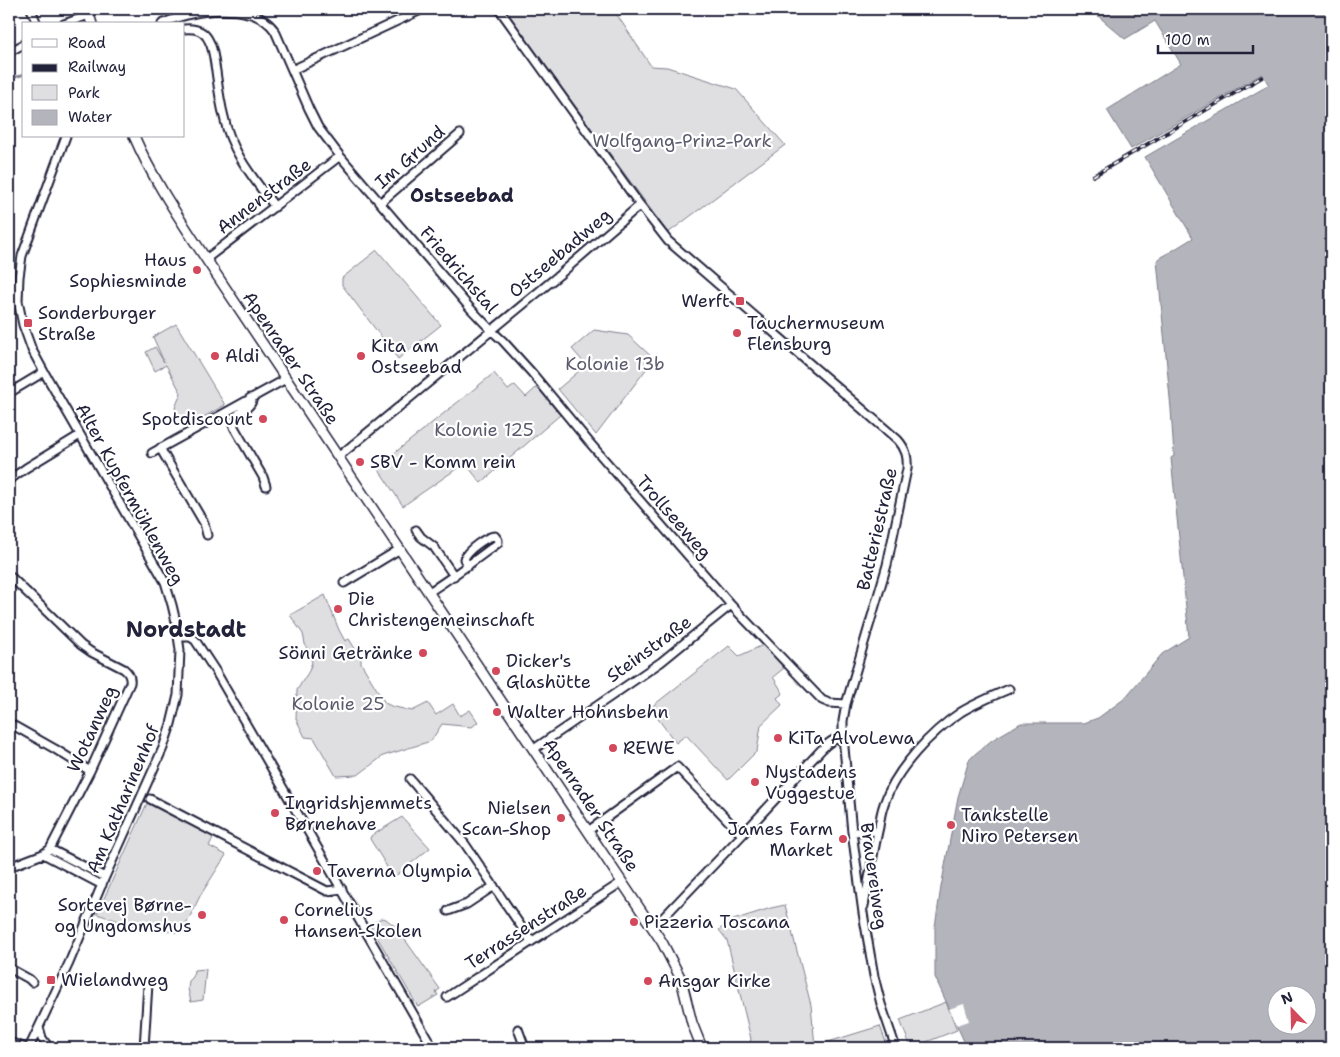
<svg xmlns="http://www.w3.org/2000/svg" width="1340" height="1057" font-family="'Shantell Sans',sans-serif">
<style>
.green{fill:#dfdfe2;stroke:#80808e}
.water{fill:#b4b4bc;stroke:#7a7a88;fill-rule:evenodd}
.pier{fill:#fff}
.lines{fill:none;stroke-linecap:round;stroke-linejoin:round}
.stream{stroke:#7a7a88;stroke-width:2}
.minor-casing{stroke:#22223b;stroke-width:11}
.major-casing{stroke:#22223b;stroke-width:12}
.minor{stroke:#fff;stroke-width:7}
.major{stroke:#fff;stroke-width:9}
.rail-casing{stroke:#22223b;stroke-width:4}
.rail{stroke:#fff;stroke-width:2;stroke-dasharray:5.5;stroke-linecap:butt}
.poi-dot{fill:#d1495b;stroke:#fff;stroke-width:2}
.labels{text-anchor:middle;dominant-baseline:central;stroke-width:4.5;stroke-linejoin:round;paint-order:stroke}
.park-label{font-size:18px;fill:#5b5b6d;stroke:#fff}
.street-label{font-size:18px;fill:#22223b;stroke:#fff}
.poi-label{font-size:18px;fill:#22223b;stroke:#fff;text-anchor:start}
.neighbourhood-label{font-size:19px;font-weight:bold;fill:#22223b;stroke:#fff}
.district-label{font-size:22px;font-weight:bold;fill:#22223b;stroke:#fff}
</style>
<rect width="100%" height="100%" fill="#fff"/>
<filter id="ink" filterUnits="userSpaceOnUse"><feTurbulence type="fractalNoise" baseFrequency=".02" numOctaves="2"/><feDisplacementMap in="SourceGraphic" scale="10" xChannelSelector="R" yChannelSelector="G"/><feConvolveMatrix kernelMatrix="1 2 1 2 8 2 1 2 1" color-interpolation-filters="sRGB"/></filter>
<g filter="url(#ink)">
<path class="green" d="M 504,9 L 613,9 L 651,66 L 667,67 L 736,89 L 785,145 L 668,233 Z
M 377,250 L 441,325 L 398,359 L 342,285 L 342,278 Z
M 176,324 L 225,405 L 186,427 L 175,408 L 181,393 L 166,365 L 155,371 L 146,352 L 155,347 L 164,362 L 153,337 Z
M 594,330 L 628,335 L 654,359 L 596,435 L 558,389 L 586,365 L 572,349 Z
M 494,373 L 508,390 L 515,385 L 526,397 L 537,387 L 560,415 L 481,483 L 465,463 L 403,506 L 377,467 Z
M 325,595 L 339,630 L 345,641 L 349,639 L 361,658 L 361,663 L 385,703 L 391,706 L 412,711 L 428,703 L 436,715 L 453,704 L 460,716 L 470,710 L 478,722 L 472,727 L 442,724 L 431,741 L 383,756 L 358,775 L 336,776 L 314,738 L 305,737 L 296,719 L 297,690 L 309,671 L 312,662 L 305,644 L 303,634 L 290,615 Z
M 763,645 L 784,668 L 773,677 L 783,693 L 777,698 L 782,705 L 761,725 L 757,751 L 728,780 L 686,735 L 676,743 L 650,708 L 729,646 L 739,656 Z
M 148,801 L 214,836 L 209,846 L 226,855 L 200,896 L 182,933 L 134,926 L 97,914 Z
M 402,817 L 430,848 L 393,878 L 383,860 L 370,839 L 371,836 Z
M 785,905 L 811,1005 L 815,1046 L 880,1026 L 888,1048 L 746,1048 L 749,1046 L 751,1039 L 727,940 L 719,930 L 730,921 L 771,908 Z
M 382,918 L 386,919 L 396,927 L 440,989 L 436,992 L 438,995 L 418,1007 L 370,925 Z
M 206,969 L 203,1000 L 191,1002 L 188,989 L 189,981 L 193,977 L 194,970 Z
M 946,1002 L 957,1030 L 911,1048 L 900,1020 Z"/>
<path class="water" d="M 1090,9 L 1331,9 L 1331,1048 L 967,1048 L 935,977 L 935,927 L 941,887 L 958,797 L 969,760 L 975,754 L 992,740 L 1021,723 L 1084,723 L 1098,718 L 1124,699 L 1162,654 L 1189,637 L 1171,458 L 1174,456 L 1171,409 L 1157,260 L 1193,238 L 1145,157 L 1269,85 L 1262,74 L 1131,149 L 1107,110 L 1181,64 L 1155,21 L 1125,39 ZM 1278,994 L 1308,994 L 1308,1024 L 1278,1024 Z"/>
<path class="pier" d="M 964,1004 L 969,1021 L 957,1025 L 949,1009 Z"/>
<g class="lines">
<path class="stream" d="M 9,79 L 23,75"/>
<defs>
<path id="minor" d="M 31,9 L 37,24
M 499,9 L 640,205 L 668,241 L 898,440 C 906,449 908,457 907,469 L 887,565 L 846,704 L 843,721 L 843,737 L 852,832 L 863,913 L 874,976 L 881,1004 L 896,1048
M 64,24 L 89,15
M 162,24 C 192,9 254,0 275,31 L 309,109 L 318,127 L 340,156 L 470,308 L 492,331 L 503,341 L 532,373 L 589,442 L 731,605 L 822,700 L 829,703 L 846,704
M 184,29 C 195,28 204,30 209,41 C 214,50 214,61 216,71 C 218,86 220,102 224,117 C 231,152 254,179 275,207
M 9,52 L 24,44
M 292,70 L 423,9
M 380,203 L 460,134
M 206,259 L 340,156
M 9,286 L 18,285
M 9,393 L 44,372
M 250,398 L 252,401 C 248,413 233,409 234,427 L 263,477 L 266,486
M 160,448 L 204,523 L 207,535
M 152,453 L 286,379
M 338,457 L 559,275 L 640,205
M 9,480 L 26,468 L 80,435
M 416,530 L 421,537 L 434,547 L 454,576
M 9,575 L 81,645 L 91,652 L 124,669 C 129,673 131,677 130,683 L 90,771 L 50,849 L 43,854 L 9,867
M 344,583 L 400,549
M 429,592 C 453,577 475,560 498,543 L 498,540 L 495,536 C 487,536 467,550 464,559 L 468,566
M 179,637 L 190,637 L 195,640 L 216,672 L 433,1048
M 9,723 L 55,749 L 90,771
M 534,749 L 661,662 L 731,605
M 410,779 L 465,844 L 531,941
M 150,799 L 327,891 L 342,889
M 588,831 L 677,767 L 742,835
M 852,832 L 878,831
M 50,849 L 105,877
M 43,854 L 102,885
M 864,906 C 869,879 873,853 879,827 C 880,819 881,812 884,804 C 895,770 931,732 961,712 C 976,703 993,696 1009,689
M 448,911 L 467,904 L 494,886
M 652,926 L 660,921 L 742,835 L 822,749 C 828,743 833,739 843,737
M 9,968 L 29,979 L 32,982
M 447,997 L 622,882
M 39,1027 L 42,1038 L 49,1048
M 518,1029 L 525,1048
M 9,1042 L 26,1048
M 29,1048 L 69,963 L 105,877 L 163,748 L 171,724 L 178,695 L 180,650 L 176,622 L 172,605 L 165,582 L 44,372 L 32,350 L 23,325 L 18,301 L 19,277 L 22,256 L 66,136
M 144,1048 L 148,984"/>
<path id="major" d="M 87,9 L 92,24
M 134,136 C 153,180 180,219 206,259 L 662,942 L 681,979 L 692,1023 L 702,1048"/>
</defs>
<use href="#minor" class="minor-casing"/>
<use href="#major" class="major-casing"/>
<use href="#minor" class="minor"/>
<use href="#major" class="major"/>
<defs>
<path id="rail" d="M 1093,176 L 1262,77"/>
</defs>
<use href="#rail" class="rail-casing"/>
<use href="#rail" class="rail"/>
</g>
</g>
<g class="poi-dot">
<circle cx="197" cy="270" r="5"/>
<rect x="735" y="296" width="10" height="10" rx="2.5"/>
<rect x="23" y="318" width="10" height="10" rx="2.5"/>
<circle cx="737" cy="333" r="5"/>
<circle cx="215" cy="356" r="5"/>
<circle cx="361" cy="356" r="5"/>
<circle cx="263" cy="419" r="5"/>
<circle cx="360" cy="462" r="5"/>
<circle cx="338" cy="609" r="5"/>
<circle cx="423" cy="653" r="5"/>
<circle cx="496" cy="671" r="5"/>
<circle cx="497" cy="712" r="5"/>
<circle cx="778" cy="738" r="5"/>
<circle cx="613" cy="748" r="5"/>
<circle cx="755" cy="782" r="5"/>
<circle cx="275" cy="813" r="5"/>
<circle cx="561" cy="818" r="5"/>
<circle cx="951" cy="825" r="5"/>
<circle cx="843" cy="839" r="5"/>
<circle cx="317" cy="871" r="5"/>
<circle cx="202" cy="915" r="5"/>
<circle cx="284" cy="920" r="5"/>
<circle cx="634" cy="922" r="5"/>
<rect x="46" y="975" width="10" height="10" rx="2.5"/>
<circle cx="648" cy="981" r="5"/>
</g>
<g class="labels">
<g class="park-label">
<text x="682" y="141">Wolfgang-Prinz-Park</text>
<text x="615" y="364">Kolonie 13b</text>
<text x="484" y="430">Kolonie 125</text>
<text x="338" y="704">Kolonie 25</text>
</g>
<g class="street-label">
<text transform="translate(410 157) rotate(-41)">Im Grund</text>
<text transform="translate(264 196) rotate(-37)">Annenstraße</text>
<text transform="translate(560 253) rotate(-40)">Ostseebadweg</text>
<text transform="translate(459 270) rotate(49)">Friedrichstal</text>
<text transform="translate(291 358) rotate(56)">Apenrader Straße</text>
<text transform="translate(130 494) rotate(61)">Alter Kupfermühlenweg</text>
<text transform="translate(674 517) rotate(49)">Trollseeweg</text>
<text transform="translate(877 529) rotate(-77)">Batteriestraße</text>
<text transform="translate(649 649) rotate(-36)">Steinstraße</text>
<text transform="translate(92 729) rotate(-65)">Wotanweg</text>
<text transform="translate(123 799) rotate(-67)">Am Katharinenhof</text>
<text transform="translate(591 805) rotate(56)">Apenrader Straße</text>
<text transform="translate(874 876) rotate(82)">Brauereiweg</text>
<text transform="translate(526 927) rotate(-33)">Terrassenstraße</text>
</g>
<g class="poi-label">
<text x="187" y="260" text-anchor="end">Haus<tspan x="187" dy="21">Sophiesminde</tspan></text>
<text x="730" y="301" text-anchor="end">Werft</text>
<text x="38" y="313">Sonderburger<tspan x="38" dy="21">Straße</tspan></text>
<text x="747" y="323">Tauchermuseum<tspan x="747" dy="21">Flensburg</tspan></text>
<text x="371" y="346">Kita am<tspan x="371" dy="21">Ostseebad</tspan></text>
<text x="225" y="356">Aldi</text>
<text x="253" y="419" text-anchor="end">Spotdiscount</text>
<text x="370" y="462">SBV - Komm rein</text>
<text x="348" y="599">Die<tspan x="348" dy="21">Christengemeinschaft</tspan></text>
<text x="413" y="653" text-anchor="end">Sönni Getränke</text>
<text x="506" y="661">Dicker's<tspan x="506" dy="21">Glashütte</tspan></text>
<text x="507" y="712">Walter Hohnsbehn</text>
<text x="788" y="738">KiTa AlvoLewa</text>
<text x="623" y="748">REWE</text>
<text x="765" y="772">Nystadens<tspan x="765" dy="21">Vuggestue</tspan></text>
<text x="285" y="803">Ingridshjemmets<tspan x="285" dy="21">Børnehave</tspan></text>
<text x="551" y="808" text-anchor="end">Nielsen<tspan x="551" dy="21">Scan-Shop</tspan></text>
<text x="961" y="815">Tankstelle<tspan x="961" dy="21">Niro Petersen</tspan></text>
<text x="833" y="829" text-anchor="end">James Farm<tspan x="833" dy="21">Market</tspan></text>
<text x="327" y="871">Taverna Olympia</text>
<text x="192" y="905" text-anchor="end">Sortevej Børne-<tspan x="192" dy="21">og Ungdomshus</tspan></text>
<text x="294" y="910">Cornelius<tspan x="294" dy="21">Hansen-Skolen</tspan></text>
<text x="644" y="922">Pizzeria Toscana</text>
<text x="61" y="980">Wielandweg</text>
<text x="658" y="981">Ansgar Kirke</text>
</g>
<g class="neighbourhood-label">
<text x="462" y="195">Ostseebad</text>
</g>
<g class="district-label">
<text x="186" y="629">Nordstadt</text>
</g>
</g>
<rect width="1340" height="1057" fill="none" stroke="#fff" stroke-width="30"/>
<rect x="15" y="15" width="1310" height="1027" fill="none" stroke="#22223b" stroke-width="2" filter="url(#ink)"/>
<rect x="22" y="22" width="162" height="115" fill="#ffffff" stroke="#a7a7b1"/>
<rect x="32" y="39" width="25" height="8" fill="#ffffff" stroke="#a7a7b1"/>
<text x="68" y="48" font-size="15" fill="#22223b">Road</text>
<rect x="32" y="64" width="25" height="8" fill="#22223b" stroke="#a7a7b1"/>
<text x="68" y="72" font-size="15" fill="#22223b">Railway</text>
<rect x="32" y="85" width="25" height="15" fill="#dfdfe2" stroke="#a7a7b1"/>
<text x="68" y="98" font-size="15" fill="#22223b">Park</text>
<rect x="32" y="110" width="25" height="15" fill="#b4b4bc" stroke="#a7a7b1"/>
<text x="68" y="122" font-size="15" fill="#22223b">Water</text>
<g transform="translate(1292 1010) rotate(337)"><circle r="24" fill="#ffffff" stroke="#a7a7b1"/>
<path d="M0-4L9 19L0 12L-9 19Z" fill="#d1495b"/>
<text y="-8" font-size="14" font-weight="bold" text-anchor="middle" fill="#22223b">N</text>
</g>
<path d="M1158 45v8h95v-8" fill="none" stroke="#22223b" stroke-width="2.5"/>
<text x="1165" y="45" font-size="15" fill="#22223b" stroke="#ffffff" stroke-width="4" paint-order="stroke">100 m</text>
</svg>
